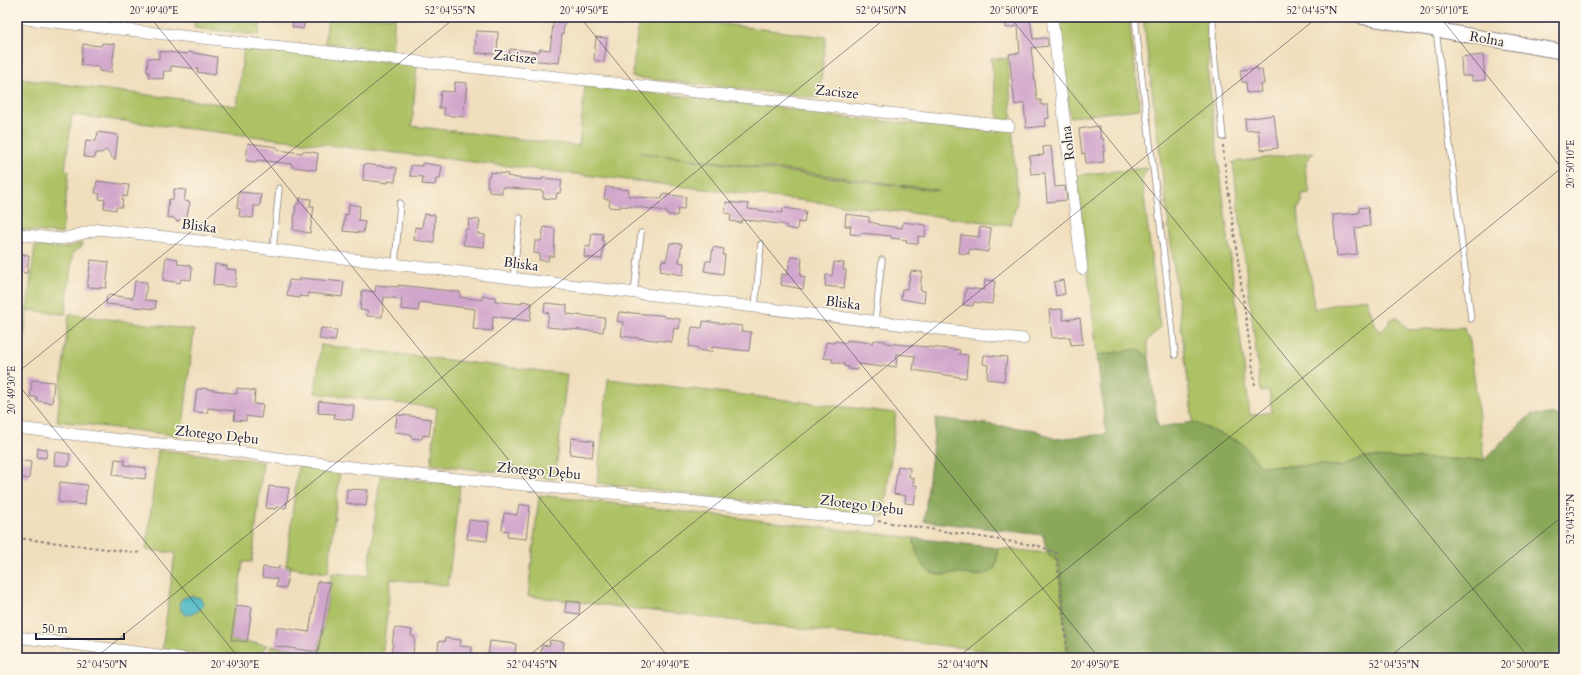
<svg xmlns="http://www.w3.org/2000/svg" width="1581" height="675" font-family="Cardo,serif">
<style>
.green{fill:#adc165;stroke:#687250;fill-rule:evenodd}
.forest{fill:#8aa75a;stroke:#56644a}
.water{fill:#49b7c3;stroke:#366c7f}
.building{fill:#d1a6cc}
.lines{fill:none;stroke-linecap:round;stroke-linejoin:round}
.service-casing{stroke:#89807c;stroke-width:7}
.minor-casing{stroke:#89807c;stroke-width:12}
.tertiary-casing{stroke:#89807c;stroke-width:16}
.path{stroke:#89807c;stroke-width:2;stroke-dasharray:3 3;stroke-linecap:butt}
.service{stroke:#fff;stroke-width:5.5}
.minor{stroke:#fff;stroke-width:11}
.tertiary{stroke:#fff;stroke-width:14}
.ticks{fill:none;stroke:#22223b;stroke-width:1;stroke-opacity:0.45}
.labels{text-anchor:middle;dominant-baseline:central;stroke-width:3.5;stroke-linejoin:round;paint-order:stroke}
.street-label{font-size:14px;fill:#22223b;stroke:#fcf5e5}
.neatline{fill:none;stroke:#22223b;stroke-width:1.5}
.ticks-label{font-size:10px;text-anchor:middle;fill:#22223b}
</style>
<rect width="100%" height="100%" fill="#fcf5e5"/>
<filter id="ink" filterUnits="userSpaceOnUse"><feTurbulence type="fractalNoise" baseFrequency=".025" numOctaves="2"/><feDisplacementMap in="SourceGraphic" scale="8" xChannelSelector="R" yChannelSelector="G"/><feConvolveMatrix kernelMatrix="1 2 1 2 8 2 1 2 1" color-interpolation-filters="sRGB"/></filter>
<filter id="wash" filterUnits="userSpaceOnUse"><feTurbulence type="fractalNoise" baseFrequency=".012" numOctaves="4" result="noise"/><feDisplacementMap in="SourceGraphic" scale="16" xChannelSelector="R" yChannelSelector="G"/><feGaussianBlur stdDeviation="0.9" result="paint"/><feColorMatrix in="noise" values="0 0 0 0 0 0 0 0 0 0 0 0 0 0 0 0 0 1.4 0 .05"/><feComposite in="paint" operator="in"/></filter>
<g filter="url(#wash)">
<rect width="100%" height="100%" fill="#f0debc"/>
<path class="green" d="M 195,17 L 261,17 L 259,35 L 194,28 Z
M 328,17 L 395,17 L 392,51 L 325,43 Z
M 639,17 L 665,17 L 826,37 L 819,98 L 632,77 Z
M 1058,17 L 1129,17 L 1140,109 L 1070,117 Z
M 1143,17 L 1209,17 L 1208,29 L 1208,75 L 1250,415 L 1272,412 L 1269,391 L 1261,392 L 1233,162 L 1314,152 C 1300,165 1307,177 1310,193 L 1302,194 L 1302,202 L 1298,209 L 1302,247 L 1312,282 L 1314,309 L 1366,298 L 1377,329 L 1381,331 L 1389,324 L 1391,319 L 1397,317 L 1408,330 L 1464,327 L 1470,342 L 1484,460 L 1365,457 L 1342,466 L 1260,466 L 1242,443 L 1193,422 Z
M 17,21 L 24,21 L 20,79 L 237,106 L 244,47 L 417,65 L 412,126 L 579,146 L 585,85 L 778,107 L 829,116 L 1000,132 L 991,58 L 1008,59 L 1017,201 L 1011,225 L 72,115 L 65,170 L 69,171 L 62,234 L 17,229 ZM 640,153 L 771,168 L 939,190 L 938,191 Z
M 1147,168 L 1142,180 L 1160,328 L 1147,341 L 1149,358 L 1139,349 L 1097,355 L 1077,175 Z
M 82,243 L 82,247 L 73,252 L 65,314 L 27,310 L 17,401 L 17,308 L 27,309 L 35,246 L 65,248 Z
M 69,314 L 194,330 L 182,436 L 57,421 Z
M 321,345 L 567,374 L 555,479 L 431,464 L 437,408 L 315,393 Z
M 608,379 L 896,413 L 884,517 L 597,483 Z
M 158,450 L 239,458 L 263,462 L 252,562 L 243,562 L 231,640 L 267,645 L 258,658 L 231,658 L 162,650 L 175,553 L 146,550 Z
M 298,466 L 340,471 L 328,573 L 286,567 Z
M 380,476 L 460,485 L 448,586 L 391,579 L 382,658 L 269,658 L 268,655 L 271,646 L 318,653 L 332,573 L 368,576 Z
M 539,495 L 914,538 L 914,544 L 960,573 L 966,574 L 995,568 L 998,548 L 1047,553 L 1059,563 L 1068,658 L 1047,658 L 528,596 Z"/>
<path class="forest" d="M 1139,349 L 1149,358 L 1158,427 L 1193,422 L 1242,443 L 1260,466 L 1342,466 L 1365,457 L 1484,460 L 1531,414 L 1564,415 L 1564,658 L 1068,658 L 1059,563 L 1047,553 L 1043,535 L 924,521 L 936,418 L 1035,430 L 1055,439 L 1106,434 L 1097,355 Z
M 914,538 L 998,548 C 997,554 998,564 994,569 C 985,579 973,575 962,574 C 954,573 947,575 940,575 C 922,574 915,553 914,538 Z"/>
<path class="water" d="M 192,596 L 200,598 L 204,605 C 200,611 192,615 185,615 L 181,610 L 179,603 L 183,598 Z"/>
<g id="blocks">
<path class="building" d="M 294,17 L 305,17 L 303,29 L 292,27 Z
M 554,17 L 565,17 L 563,34 L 562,34 L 559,63 L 509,58 L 510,49 L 539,52 L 540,49 L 550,50 Z
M 1005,17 L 1030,17 L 1033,39 L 1047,38 L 1048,46 L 1031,48 L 1037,100 L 1041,100 L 1041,105 L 1048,105 L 1049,118 L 1045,119 L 1046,126 L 1026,128 L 1024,103 L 1015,105 L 1009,54 L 1020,53 L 1018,26 L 1006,28 Z
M 476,31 L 498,32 L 497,54 L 475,53 Z
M 596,37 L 607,38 L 604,62 L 594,60 Z
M 102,43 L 115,44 L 111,73 L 99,71 L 99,67 L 81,65 L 83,44 L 101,46 Z
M 159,51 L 187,54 L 188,52 L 217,57 L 215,75 L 197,72 L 198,69 L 171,66 L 171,71 L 164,71 L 163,79 L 149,77 L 149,72 L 147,72 L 148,58 L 159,59 Z
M 1483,55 L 1485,80 L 1472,81 L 1472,76 L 1462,76 L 1461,57 Z
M 1258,68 L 1258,71 L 1262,70 L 1264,84 L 1260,85 L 1261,92 L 1247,93 L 1246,82 L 1242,82 L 1240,70 Z
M 455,82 L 467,83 L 463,117 L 444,115 L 444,108 L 439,108 L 441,91 L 454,92 Z
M 1274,115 L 1278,148 L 1261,150 L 1258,130 L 1246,131 L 1245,119 Z
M 1099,126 L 1101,138 L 1103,138 L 1105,151 L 1103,151 L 1104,162 L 1086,164 L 1085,153 L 1082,154 L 1079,129 Z
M 98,132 L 118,135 L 115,161 L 106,150 L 101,153 L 96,153 L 95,158 L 84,157 L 86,140 L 96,141 Z
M 248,143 L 277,147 L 277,150 L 302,153 L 303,151 L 318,153 L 316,170 L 292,167 L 292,164 L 257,160 L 257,162 L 246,161 Z
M 1051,146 L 1055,187 L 1065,186 L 1067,200 L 1047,202 L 1045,173 L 1031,174 L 1029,156 L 1044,155 L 1043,147 Z
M 422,163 L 442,166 L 440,179 L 436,179 L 435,185 L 422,184 L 423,177 L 410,176 L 411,165 L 422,166 Z
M 364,164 L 397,168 L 395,182 L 388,181 L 388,183 L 363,180 Z
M 490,172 L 508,174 L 507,176 L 517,178 L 542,180 L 542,178 L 562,180 L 560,193 L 557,193 L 556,199 L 543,198 L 543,191 L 531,190 L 502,187 L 502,193 L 489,192 L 489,187 L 487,186 L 488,176 L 490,176 Z
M 97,181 L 129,185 L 127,197 L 123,196 L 122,207 L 116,207 L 116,210 L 104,208 L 105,200 L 99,199 L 100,194 L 95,193 Z
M 606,187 L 629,190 L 628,196 L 662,199 L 663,194 L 686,197 L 684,209 L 678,208 L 677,216 L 666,214 L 666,211 L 637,207 L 620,206 L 620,208 L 609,207 L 610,199 L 604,199 Z
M 174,189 L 186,190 L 184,201 L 190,202 L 186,220 L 181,219 L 177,222 L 174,218 L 167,217 L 169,199 L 173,200 Z
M 239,192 L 261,194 L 260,206 L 254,206 L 253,218 L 239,216 L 240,209 L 237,208 Z
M 300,198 L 311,199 L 310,206 L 314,206 L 310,233 L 293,230 L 296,204 L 299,204 Z
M 726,202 L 749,204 L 748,209 L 782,213 L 783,208 L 806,211 L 804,223 L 798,222 L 797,230 L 786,228 L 786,225 L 758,221 L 741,220 L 741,223 L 730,221 L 731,214 L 725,213 Z
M 349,204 L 360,206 L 358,220 L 365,221 L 363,233 L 343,231 L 345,214 L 348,215 Z
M 1368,207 L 1370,226 L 1355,228 L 1357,254 L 1337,256 L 1333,215 L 1359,213 L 1359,208 Z
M 424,214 L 435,215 L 434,243 L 414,240 L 415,227 L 422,228 Z
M 846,214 L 869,217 L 869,222 L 879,224 L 879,225 L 902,228 L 903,222 L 926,225 L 925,237 L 918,236 L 918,244 L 906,243 L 907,240 L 891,238 L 891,236 L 861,233 L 861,235 L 850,234 L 851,226 L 845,226 Z
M 469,219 L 480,220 L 478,234 L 485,235 L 484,247 L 463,245 L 465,229 L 468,229 Z
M 544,227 L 555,229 L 554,256 L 549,256 L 548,261 L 539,260 L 540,254 L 534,253 L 535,241 L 541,241 Z
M 980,227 L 991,229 L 988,252 L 969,249 L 969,254 L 959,253 L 961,235 L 979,237 Z
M 592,233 L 603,234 L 602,241 L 604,241 L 602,259 L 584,257 L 585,246 L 590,247 Z
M 670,243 L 682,244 L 679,262 L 684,263 L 683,275 L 660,271 L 662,260 L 666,261 Z
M 713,247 L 724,249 L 723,255 L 725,255 L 723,274 L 704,271 L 706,261 L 711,261 Z
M 19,254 L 29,255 L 27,273 L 17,272 Z
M 166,257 L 178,259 L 177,264 L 189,265 L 192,268 L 191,280 L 181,279 L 180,283 L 163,280 Z
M 791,257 L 802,258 L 800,276 L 805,277 L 803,289 L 781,285 L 782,274 L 787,275 Z
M 91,260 L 109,262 L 106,288 L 87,287 Z
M 834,262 L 844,263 L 843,270 L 846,270 L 844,288 L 825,286 L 826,275 L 832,276 Z
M 215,264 L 227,266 L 227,269 L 237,270 L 235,287 L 213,285 Z
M 911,271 L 922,272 L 920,290 L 925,291 L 924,303 L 901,299 L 902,289 L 907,289 Z
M 300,278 L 344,282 L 342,297 L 308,293 L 308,297 L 299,296 L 299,298 L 287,296 L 289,280 L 300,281 Z
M 985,280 L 995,281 L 992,304 L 974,302 L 973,306 L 963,305 L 966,288 L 984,290 Z
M 1063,280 L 1065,294 L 1056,296 L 1054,282 Z
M 135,281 L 147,282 L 145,300 L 156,301 L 155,309 L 106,304 L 107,295 L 133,298 Z
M 376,285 L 398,287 L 398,285 L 460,292 L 460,297 L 482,300 L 482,296 L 495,297 L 495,301 L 521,304 L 522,301 L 532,303 L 530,321 L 493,316 L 492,331 L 473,329 L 475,309 L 420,302 L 418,311 L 401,309 L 402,299 L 384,297 L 382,317 L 367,316 L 368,311 L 360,310 L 362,290 L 375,292 Z
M 545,303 L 567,305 L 567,314 L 605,318 L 603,332 L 547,327 L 549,313 L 544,312 Z
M 1062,309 L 1063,320 L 1080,318 L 1083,344 L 1071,345 L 1070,337 L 1052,338 L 1049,310 Z
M 619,312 L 660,315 L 665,316 L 664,317 L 680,319 L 679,329 L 674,328 L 672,342 L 621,336 L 623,322 L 617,321 Z
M 703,321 L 742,326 L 741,331 L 751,332 L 749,351 L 712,347 L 711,352 L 698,350 L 698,348 L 689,346 L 692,327 L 702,328 Z
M 321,328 L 337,330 L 335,341 L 319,339 Z
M 847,340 L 873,343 L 874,340 L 886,341 L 885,343 L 960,350 L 959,354 L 968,355 L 966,378 L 913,370 L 915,356 L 897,354 L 896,367 L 883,365 L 882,367 L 859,364 L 858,370 L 848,369 L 849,367 L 844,366 L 844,364 L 832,362 L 833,359 L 824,358 L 826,342 L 834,343 L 835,341 L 847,343 Z
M 984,355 L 1007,357 L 1004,381 L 987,379 L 988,365 L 983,364 Z
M 32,380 L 54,382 L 52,403 L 37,401 L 37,397 L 30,397 Z
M 202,388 L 237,394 L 237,388 L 255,391 L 254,404 L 263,405 L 261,418 L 246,416 L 246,421 L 234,420 L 235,411 L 208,408 L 207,413 L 194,412 L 197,389 L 202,389 Z
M 319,401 L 354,405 L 352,420 L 334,418 L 335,414 L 318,413 Z
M 397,415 L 404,415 L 431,419 L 429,436 L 423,435 L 422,439 L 411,438 L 411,434 L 395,432 Z
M 571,438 L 594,441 L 592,457 L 570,454 Z
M 38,448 L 47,449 L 46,458 L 37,457 Z
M 55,452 L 70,454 L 69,466 L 54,465 Z
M 115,459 L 125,460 L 124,465 L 146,468 L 145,479 L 113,475 Z
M 17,460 L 31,462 L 29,479 L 17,477 Z
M 898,466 L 910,468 L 909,477 L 914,478 L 913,485 L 917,485 L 914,504 L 905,503 L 906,496 L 894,494 Z
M 60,482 L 87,485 L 85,505 L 58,502 Z
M 269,486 L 289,488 L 286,508 L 276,507 L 275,509 L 266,508 Z
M 347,489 L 368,490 L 366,506 L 346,503 Z
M 519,504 L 530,506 L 526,539 L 507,537 L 508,531 L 502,530 L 504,513 L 517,515 Z
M 469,520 L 489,522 L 487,541 L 467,539 Z
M 279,566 L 289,568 L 286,588 L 276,587 L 277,579 L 262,577 L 263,567 L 278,569 Z
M 318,581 L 330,583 L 318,652 L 275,646 L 277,627 L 309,632 Z
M 566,601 L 580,602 L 579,614 L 565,612 Z
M 236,605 L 252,607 L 247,642 L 231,640 Z
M 399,628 L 412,630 L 411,636 L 415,637 L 413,654 L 412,655 L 403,654 L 402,657 L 391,656 L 394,629 Z
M 445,638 L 461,640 L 460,646 L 472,647 L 471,658 L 437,658 L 439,641 L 445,642 Z
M 550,640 L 564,642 L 562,658 L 540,658 L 542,645 L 549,646 Z
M 490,641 L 516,644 L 515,655 L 512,654 L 512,658 L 488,658 Z"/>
</g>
</g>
<g filter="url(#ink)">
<use href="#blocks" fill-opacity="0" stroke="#89807c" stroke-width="1"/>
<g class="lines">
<defs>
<path id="service" d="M 1135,17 C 1147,130 1164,242 1175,355
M 1213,17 L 1213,45 L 1223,137
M 1436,30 L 1471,319
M 273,250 L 279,188
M 395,265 L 400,203
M 513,279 L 520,218
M 634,293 L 641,233
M 755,307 L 761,244
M 875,321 L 882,260"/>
<path id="minor" d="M 1052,17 L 1082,269
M 17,18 L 1009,126
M 17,234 L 62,239 L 99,229 L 1023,339
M 17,428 L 149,443 L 221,449 L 291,460 L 438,477 L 621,494 L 869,520
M 17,637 L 182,658"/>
<path id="tertiary" d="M 1363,17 L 1564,52"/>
</defs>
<use href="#service" class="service-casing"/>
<use href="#minor" class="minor-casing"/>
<use href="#tertiary" class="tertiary-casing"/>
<path class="path" d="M 1223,145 L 1224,159 L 1255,385
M 878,521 L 1039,546 L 1056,553 L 1068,658
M 17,538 L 140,553"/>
<use href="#service" class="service"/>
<use href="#minor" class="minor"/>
<use href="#tertiary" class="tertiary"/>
</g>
</g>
<path class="ticks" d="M 150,17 L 669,658M 580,17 L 1099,658M 1010,17 L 1529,658M 1440,17 L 1564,171M 17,24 L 25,17M 17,373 L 456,17M 17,383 L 239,658M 95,658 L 887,17M 526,658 L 1318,17M 957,658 L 1564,166M 1388,658 L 1564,515"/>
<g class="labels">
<g class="street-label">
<text transform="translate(1487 39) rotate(10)">Rolna</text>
<text transform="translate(515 57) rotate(6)">Zacisze</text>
<text transform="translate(837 92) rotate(6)">Zacisze</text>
<text transform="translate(1068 143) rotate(-97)">Rolna</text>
<text transform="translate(199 226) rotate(7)">Bliska</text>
<text transform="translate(521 264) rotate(7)">Bliska</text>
<text transform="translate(843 303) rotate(7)">Bliska</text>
<text transform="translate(217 435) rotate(6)">Złotego Dębu</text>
<text transform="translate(539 471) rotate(5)">Złotego Dębu</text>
<text transform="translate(862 505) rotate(7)">Złotego Dębu</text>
</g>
</g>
<rect width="1581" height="675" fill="none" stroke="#fcf5e5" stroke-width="44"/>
<path d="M36 633v6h88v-6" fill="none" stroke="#22223b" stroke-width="2"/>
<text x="42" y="633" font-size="12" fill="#22223b" stroke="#fcf5e5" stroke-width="3" paint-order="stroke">50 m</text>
<rect x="22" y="22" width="1537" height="631" class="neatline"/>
<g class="ticks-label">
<text x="154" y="14">20°49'40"E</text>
<text x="450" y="14">52°04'55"N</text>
<text x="584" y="14">20°49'50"E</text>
<text x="881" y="14">52°04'50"N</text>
<text x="1014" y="14">20°50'00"E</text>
<text x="1312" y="14">52°04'45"N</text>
<text x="1444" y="14">20°50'10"E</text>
<text transform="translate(1570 164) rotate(-90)" y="4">20°50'10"E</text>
<text transform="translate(11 390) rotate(-90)" y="4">20°49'30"E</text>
<text transform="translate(1570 519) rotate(-90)" y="4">52°04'35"N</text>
<text x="102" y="668">52°04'50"N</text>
<text x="235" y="668">20°49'30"E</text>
<text x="532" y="668">52°04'45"N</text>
<text x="665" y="668">20°49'40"E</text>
<text x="963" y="668">52°04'40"N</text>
<text x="1095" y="668">20°49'50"E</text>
<text x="1394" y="668">52°04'35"N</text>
<text x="1525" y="668">20°50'00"E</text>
</g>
</svg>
